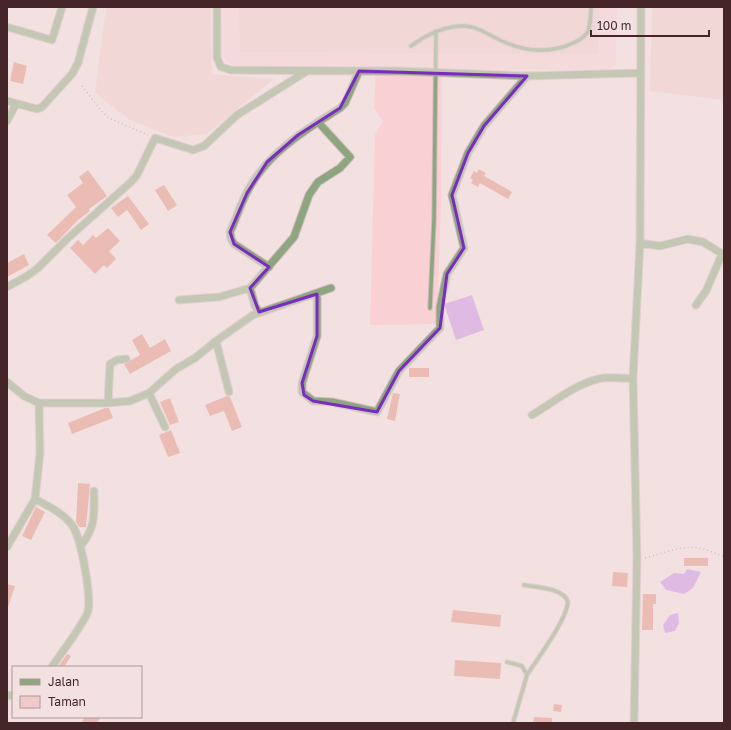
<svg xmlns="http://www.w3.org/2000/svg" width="731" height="730" font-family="'Golos Text',sans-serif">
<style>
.built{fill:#f9d1d4}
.green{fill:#f2c9cb}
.water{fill:#c78de4}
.building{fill:#df8f7c}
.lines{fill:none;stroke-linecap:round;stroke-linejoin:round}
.service-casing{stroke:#d0bbbd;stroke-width:5.5}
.minor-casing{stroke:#d0bbbd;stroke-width:9}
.path{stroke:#a68e8f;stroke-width:1.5;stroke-dasharray:1 3;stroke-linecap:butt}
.service{stroke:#8ea67f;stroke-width:3.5}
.minor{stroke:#8ea67f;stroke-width:7}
.marked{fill:none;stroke:#7b2cbf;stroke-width:3;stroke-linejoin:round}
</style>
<rect width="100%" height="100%" fill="#f3e1e2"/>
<path class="built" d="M 222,7 L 617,7 L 616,65 L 608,70 L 442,69 L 441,205 L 437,324 L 370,325 L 375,135 L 383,121 L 374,109 L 376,68 L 234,66 L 221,56 Z"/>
<path class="green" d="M 106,7 L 211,7 L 212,74 L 274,79 L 207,134 L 173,137 L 130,120 L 95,93 Z
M 239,7 L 599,7 L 599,54 L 240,52 Z
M 652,7 L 724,7 L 724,100 L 650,91 Z"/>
<path class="water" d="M 472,295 L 484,330 L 456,340 L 444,304 Z
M 687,569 L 701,572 L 693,588 L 684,594 L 666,590 L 660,582 L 674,573 L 684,574 Z
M 678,613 L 679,623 L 675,631 L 665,633 L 663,625 L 670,615 Z"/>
<path class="building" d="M 14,62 L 27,66 L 23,84 L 10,81 Z
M 479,169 L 486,173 L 484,176 L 512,192 L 508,199 L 480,183 L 478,187 L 471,183 L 473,180 L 470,178 L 474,171 L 477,173 Z
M 88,170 L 107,196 L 89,209 L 90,211 L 78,220 L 56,243 L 47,235 L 76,207 L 67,195 L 83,183 L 79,177 Z
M 164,185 L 177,205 L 168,211 L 155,190 Z
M 128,196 L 149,224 L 141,230 L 127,210 L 118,217 L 111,208 Z
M 108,228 L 120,241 L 109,251 L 116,259 L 107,268 L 104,265 L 95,274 L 70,248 L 78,240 L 83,245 L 93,235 L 96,238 Z
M 24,254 L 29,265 L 7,277 L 7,263 Z
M 142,334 L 150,348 L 165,339 L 171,351 L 130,374 L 124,364 L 140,355 L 132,340 Z
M 409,368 L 429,368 L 429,377 L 409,377 Z
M 393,393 L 400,394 L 395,421 L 387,419 Z
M 227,396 L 230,397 L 242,427 L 232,431 L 224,411 L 210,416 L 205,405 Z
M 170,398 L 179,422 L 170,425 L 160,402 Z
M 105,408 L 109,408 L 113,418 L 72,434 L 68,423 Z
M 171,430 L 180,453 L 168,457 L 159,435 Z
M 78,483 L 90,484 L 86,527 L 79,527 L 76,522 Z
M 36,507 L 45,512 L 31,540 L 22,536 Z
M 684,558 L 708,558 L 708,566 L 684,566 Z
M 613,572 L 628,573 L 627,587 L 612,586 Z
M 7,584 L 15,586 L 8,607 L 7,607 Z
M 643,594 L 656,594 L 656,604 L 653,604 L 653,630 L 642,630 Z
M 453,610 L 501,615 L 500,627 L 451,622 Z
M 67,654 L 71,656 L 64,667 L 58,667 Z
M 455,660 L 501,663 L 500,679 L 454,676 Z
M 554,704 L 562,705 L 561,712 L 553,711 Z
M 85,717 L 101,717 L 97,723 L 81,723 Z
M 534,717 L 552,718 L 552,723 L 533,723 Z"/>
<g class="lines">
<defs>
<path id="service" d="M 411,46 C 426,35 444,26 464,26 C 476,26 485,33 496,38 C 518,50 541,54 566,46 C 591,37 590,31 591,7
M 430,308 L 434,220 L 436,31
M 524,585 C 536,587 564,588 568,602 C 566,621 538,658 527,675
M 507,662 L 522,666 L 527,675 L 513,723"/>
<path id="minor" d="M 217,7 L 217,58 L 221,67 L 231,70 L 400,71 L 527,76 L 640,73
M 7,27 L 52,40 L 62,7
M 7,101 L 37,109 L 42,107 L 72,74 L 78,63 L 93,7
M 7,121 L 16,104
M 640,243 L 660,246 L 688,239 L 703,242 L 724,255
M 269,267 L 234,244 L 231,239 L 230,232 C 236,219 240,205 247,192 C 263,161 289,141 318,122
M 7,287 L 27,276 L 38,268 L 67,239 L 131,182 L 137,175 L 155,138 L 193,150 L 204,146 L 237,115 L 307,71
M 317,294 L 317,336 L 302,383 L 302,392 L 313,401 L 332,402 L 377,412 L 399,371 L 440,328 L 440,307 L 447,274 L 464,248 L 452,195 L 468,153 L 484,126 L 527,76
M 179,300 L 219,297 L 250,288
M 696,305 L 706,291 L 722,254
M 259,312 L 255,306 L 250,288 L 294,237 L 309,195 L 318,182 L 340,168 L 350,157 L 318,122 L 340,108 L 345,103 L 359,71
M 216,341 L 229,392
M 7,382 L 24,396 L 39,403 L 108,403 L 130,401 L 149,393 L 176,369 L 195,358 L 216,341 L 253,315 L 331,288
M 149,393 L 165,427
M 108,403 L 110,364 L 117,360 L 126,359
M 532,415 C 552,403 576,384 598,379 C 608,376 622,379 633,378
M 35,499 C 48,506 63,513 72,525 C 81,536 93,602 87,614 C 78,632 63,650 52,667
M 81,546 C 96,526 94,515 94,491
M 7,547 L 35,499 L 40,453 L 39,403
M 7,696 L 13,695
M 634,723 L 637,559 L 633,378 L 640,243 L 641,7"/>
</defs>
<use href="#service" class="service-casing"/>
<use href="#minor" class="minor-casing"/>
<path class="path" d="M 82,86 L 103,113 L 109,118 L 148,135
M 645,558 C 680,549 688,540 724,557"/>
<use href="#service" class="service"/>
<use href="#minor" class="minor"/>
</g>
<path d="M0 0H731V730H0ZM 359,71 L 527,76 L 484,126 L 468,153 L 452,195 L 464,248 L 447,274 L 440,328 L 399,371 L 377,412 L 313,401 L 304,395 L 302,383 L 317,336 L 317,294 L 259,312 L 250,288 L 269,267 L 234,244 L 230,232 L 247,193 L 267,162 L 298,135 L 340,108 Z" fill="#f3e1e2" fill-opacity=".55" fill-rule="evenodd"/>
<path class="marked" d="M 359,71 L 527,76 L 484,126 L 468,153 L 452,195 L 464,248 L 447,274 L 440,328 L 399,371 L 377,412 L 313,401 L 304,395 L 302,383 L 317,336 L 317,294 L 259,312 L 250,288 L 269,267 L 234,244 L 230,232 L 247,193 L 267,162 L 298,135 L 340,108 Z"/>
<rect width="731" height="730" fill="none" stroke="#462528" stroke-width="16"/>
<rect x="12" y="666" width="130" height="52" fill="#f3e1e2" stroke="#ae9698"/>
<rect x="20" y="679" width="20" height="6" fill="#8ea67f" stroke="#ae9698"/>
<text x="48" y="686" font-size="12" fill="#462528">Jalan</text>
<rect x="20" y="696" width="20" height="12" fill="#f2c9cb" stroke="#ae9698"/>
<text x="48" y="706" font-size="12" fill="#462528">Taman</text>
<path d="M591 30v6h118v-6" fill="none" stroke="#462528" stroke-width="2"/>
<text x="597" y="30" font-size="12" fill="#462528" stroke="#f3e1e2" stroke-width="3" paint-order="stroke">100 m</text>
</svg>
